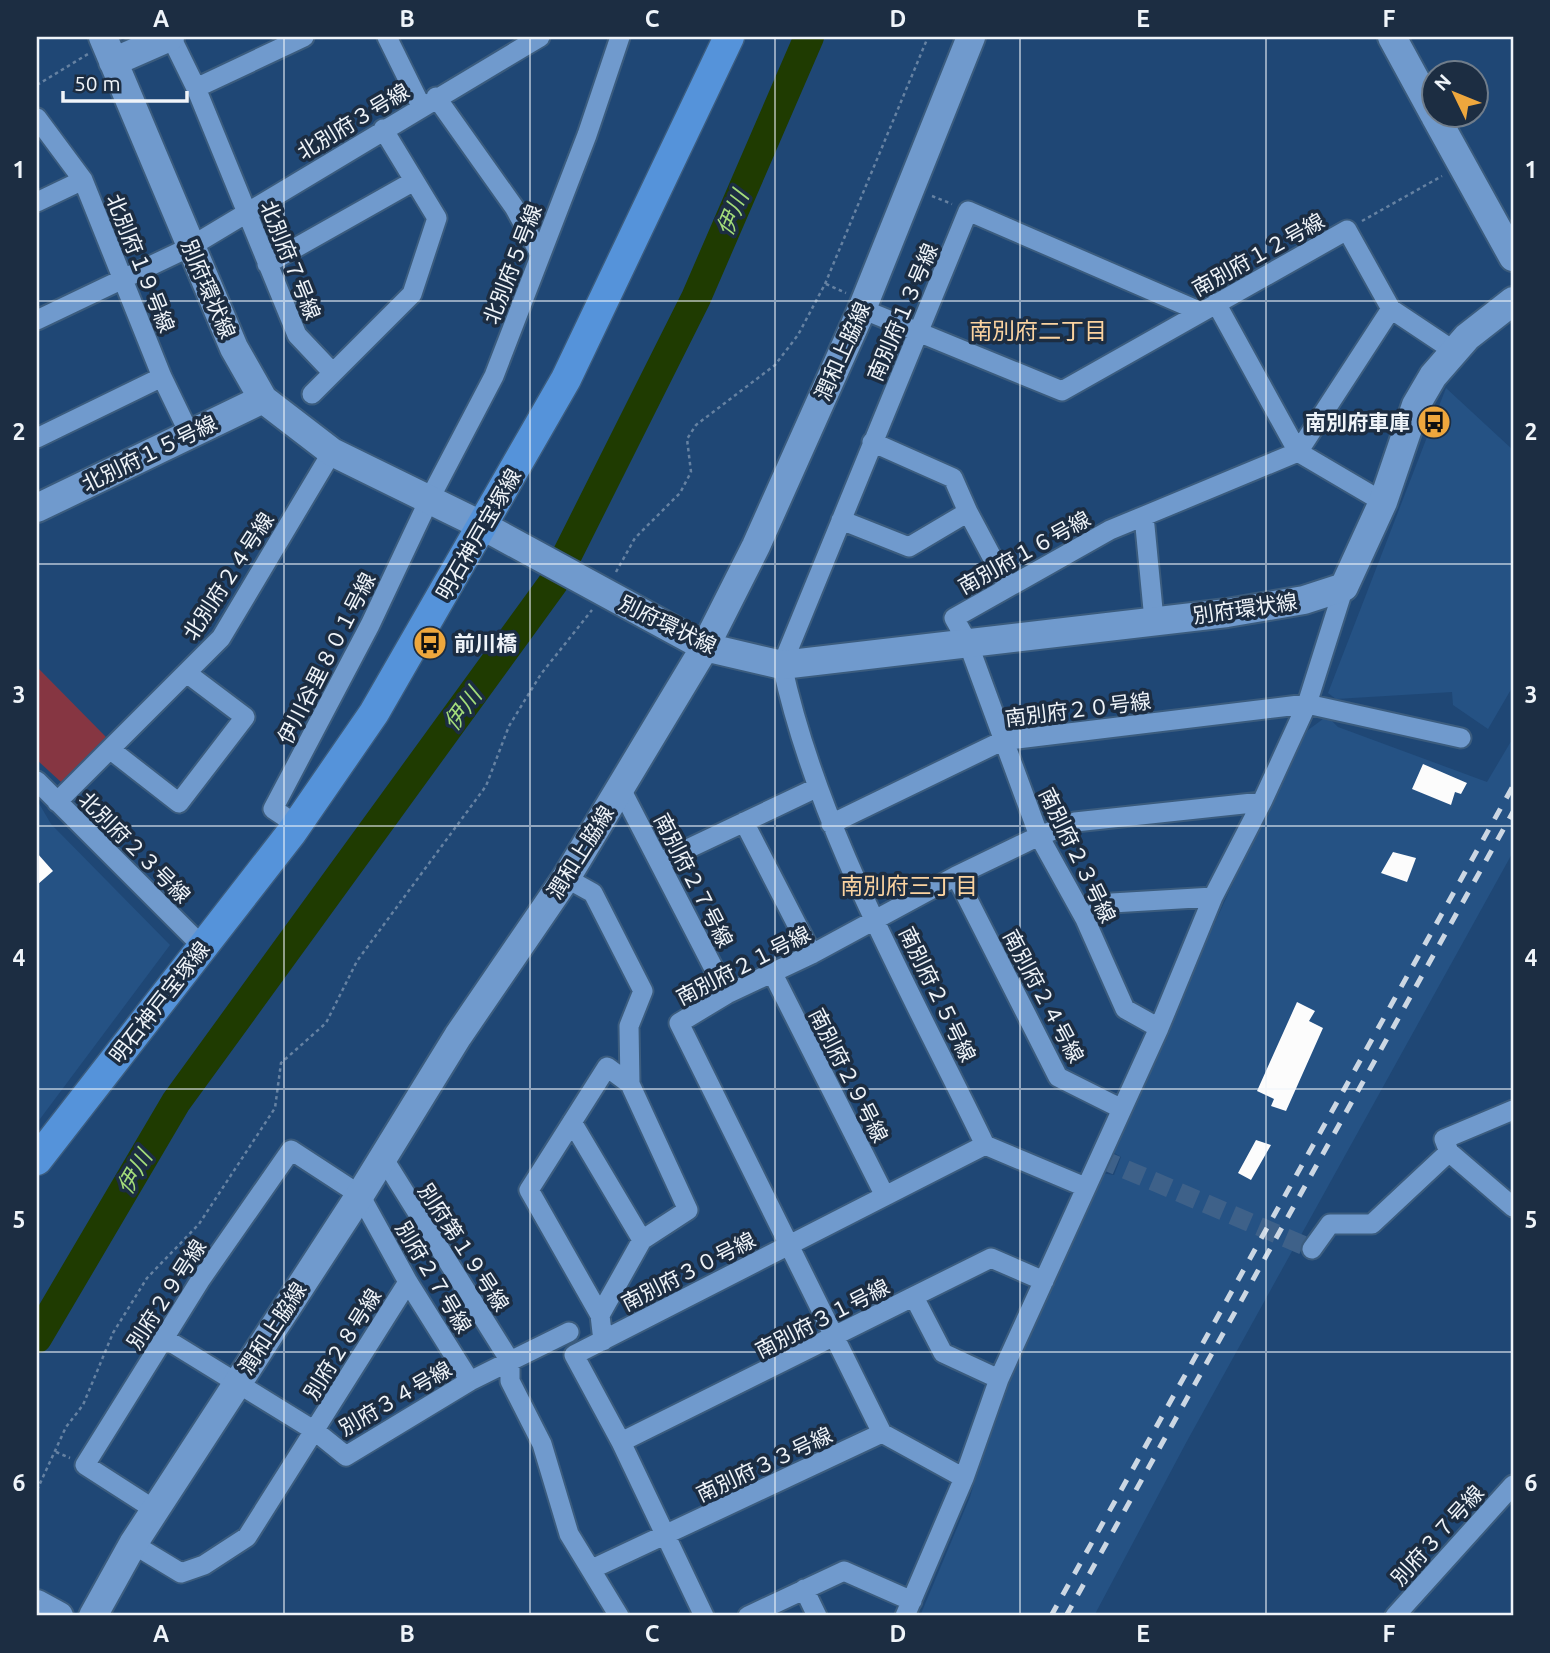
<svg xmlns="http://www.w3.org/2000/svg" width="1550" height="1653" font-family="Ubuntu,'Noto Sans JP',sans-serif">
<style>
.built{fill:#255284}
.green{fill:#863642}
.lines{fill:none;stroke-linecap:round;stroke-linejoin:round}
.river{stroke:#1f3b01;stroke-width:30}
.building{fill:#fcfcfc}
.street-tunnel{stroke:#3e6189;stroke-width:19;stroke-dasharray:19 10;stroke-linecap:butt}
.street-casing{stroke:#3b5c7e;stroke-width:23}
.secondary-casing{stroke:#3b5c7e;stroke-width:32}
.primary-casing{stroke:#3b5c7e;stroke-width:33}
.path{stroke:#6682a2;stroke-width:2.5;stroke-dasharray:3.5 3.5;stroke-linecap:butt}
.street{stroke:#709acd;stroke-width:19}
.secondary{stroke:#709acd;stroke-width:28}
.primary{stroke:#5593da;stroke-width:30}
.rail{stroke:#ccd7e3;stroke-width:5;stroke-dasharray:12 12;stroke-linecap:butt}
.grid{fill:none;stroke:#eff4f9;stroke-width:2;stroke-opacity:0.55}
.labels{text-anchor:middle;dominant-baseline:central;stroke-width:7;stroke-linejoin:round;paint-order:stroke}
.street-label{font-size:21px;fill:#eff4f9;stroke:#1c2d42}
.poi-label{font-size:21px;font-weight:bold;fill:#eff4f9;stroke:#1c2d42;text-anchor:end}
.water-label{font-size:23px;font-style:italic;fill:#a3dc7a;stroke:#1c2d42}
.neighbourhood-label{font-size:23px;fill:#fbd3a0;stroke:#1c2d42}
.neatline{fill:none;stroke:#eff4f9;stroke-width:2.5}
.grid-label{font-size:23px;text-anchor:middle;font-weight:bold;fill:#eff4f9}
</style>
<rect width="100%" height="100%" fill="#1f4775"/>
<path class="built" d="M 1446,388 L 1513,450 L 1513,686 L 1488,729 L 1453,705 L 1452,692 L 1336,699 L 1328,693 Z
M 1327,716 L 1338,727 L 1487,782 L 1513,738 L 1513,852 L 1187,1441 L 1094,1616 L 920,1616 L 970,1497 L 1000,1396 L 1101,1173 L 1114,1175 L 1121,1157 L 1111,1151 L 1300,736 Z
M 37,800 L 51,824 L 170,945 L 37,1123 Z"/>
<path class="green" d="M 37,667 L 106,737 L 61,782 L 37,760 Z"/>
<g class="lines">
<path class="river" d="M 37,1338 L 176,1102 L 553,583 L 696,298 L 809,37"/>
</g>
<path class="building" d="M 1423,764 L 1467,783 L 1461,794 L 1455,792 L 1451,805 L 1412,789 Z
M 1393,852 L 1416,858 L 1407,882 L 1381,873 Z
M 37,853 L 53,871 L 37,885 Z
M 1297,1002 L 1315,1011 L 1309,1021 L 1323,1028 L 1286,1111 L 1271,1106 L 1274,1099 L 1257,1091 Z
M 1256,1140 L 1271,1145 L 1251,1180 L 1238,1173 Z"/>
<g class="lines">
<path class="street-tunnel" d="M 1099,1158 L 1312,1249"/>
<defs>
<path id="street" d="M 171,37 L 196,88 L 297,335 L 333,373 L 412,294 L 437,218 L 383,129
M 387,37 L 421,106
M 196,88 L 304,37
M 436,97 L 514,207 L 539,252
M 37,118 L 83,180 L 162,377 L 189,433
M 37,202 L 83,180
M 267,264 L 414,181
M 1216,303 L 1298,452 L 1383,502
M 862,309 L 1062,391 L 1347,230 L 1391,309 L 1298,452 L 1144,516 L 1154,620
M 1391,309 L 1454,351
M 37,320 L 190,247 L 540,37
M 312,394 L 333,373
M 37,438 L 162,377
M 968,512 L 1008,587
M 1144,516 L 1110,530 L 954,618 L 968,643 L 1039,836 L 1085,919 L 1125,1009 L 1159,1028
M 841,520 L 909,547 L 968,512 L 953,478 L 872,442
M 111,750 L 179,803 L 245,717 L 188,674
M 37,781 L 202,946
M 620,787 L 727,994
M 57,802 L 221,638 L 332,452
M 744,822 L 812,954
M 831,824 L 1002,741 L 1307,704 L 1461,738
M 297,825 L 273,809 L 370,625 L 429,500 L 494,376 L 587,135 L 620,37
M 660,862 L 816,788
M 956,876 L 1058,1077 L 1122,1109
M 566,878 L 593,893 L 643,991 L 629,1026 L 630,1084 L 688,1210 L 642,1240 L 600,1315 L 603,1341
M 1085,919 L 1112,903 L 1213,897
M 773,974 L 885,1196
M 1513,1110 L 1444,1139 L 1449,1152 L 1513,1207
M 572,1122 L 642,1240
M 985,1145 C 911,991 818,831 782,665 L 968,211 L 1201,312
M 382,1156 L 510,1361 L 510,1381 L 542,1444 L 569,1534 L 619,1616
M 1312,1249 L 1330,1224 L 1372,1224 L 1449,1152
M 914,1297 L 943,1353 L 999,1379
M 600,1315 L 529,1190 L 607,1067 L 630,1084
M 164,1338 L 315,1431 L 346,1456 L 470,1381 L 569,1332
M 621,1442 L 991,1258 L 1044,1281
M 964,1478 L 882,1433 L 679,1023 L 727,994 L 812,954 L 956,876 L 1039,836 L 1075,822 L 1262,802
M 155,1510 L 85,1465 L 201,1279 L 291,1150 L 360,1195 L 408,1282 L 470,1381
M 133,1544 L 181,1573 L 204,1565 L 247,1537 L 408,1282
M 592,1569 L 882,1433
M 804,1589 L 817,1616
M 704,1616 L 621,1442 L 574,1355 L 985,1145 L 1085,1187
M 748,1616 L 844,1571 L 912,1601
M 905,1616 L 964,1478 L 999,1379 L 1159,1028 L 1213,897 L 1262,802 L 1307,704 L 1344,587
M 1395,1616 L 1513,1485"/>
<path id="secondary" d="M 103,37 L 234,348 L 263,399 L 332,452 L 483,526 L 705,647 L 782,665 L 1227,613 L 1304,600 L 1344,587 L 1383,502 L 1416,405 L 1433,376 L 1467,337 L 1513,301
M 1392,37 L 1434,114
M 113,62 L 170,37
M 1435,116 L 1513,257
M 37,508 L 263,399
M 37,1604 L 59,1616
M 93,1616 L 133,1544 L 360,1195 L 458,1036 L 566,878 L 705,647 L 756,546 L 862,309 L 971,37"/>
<path id="primary" d="M 37,1160 L 292,832 L 374,713 L 566,379 L 729,37"/>
</defs>
<use href="#street" class="street-casing"/>
<use href="#secondary" class="secondary-casing"/>
<use href="#primary" class="primary-casing"/>
<path class="path" d="M 37,85 L 88,54
M 932,196 L 952,204
M 1362,221 L 1442,176
M 826,284 L 846,293
M 616,572 L 635,538 L 680,493 L 691,472 L 687,439 L 696,425 L 775,365 L 798,335 L 825,284 L 928,37
M 56,1452 L 70,1458
M 37,1490 L 66,1427 L 83,1405 L 113,1333 L 147,1278 L 199,1224 L 275,1108 L 281,1063 L 326,1023 L 357,961 L 486,786 L 509,726 L 541,674 L 592,610"/>
<use href="#street" class="street"/>
<use href="#secondary" class="secondary"/>
<use href="#primary" class="primary"/>
<path class="rail" d="M 1051,1616 L 1513,786
M 1066,1616 L 1513,812"/>
</g>
<path class="grid" d="M 284,37 L 284,1616M 530,37 L 530,1616M 775,37 L 775,1616M 1020,37 L 1020,1616M 1266,37 L 1266,1616M 37,301 L 1513,301M 37,564 L 1513,564M 37,826 L 1513,826M 37,1089 L 1513,1089M 37,1352 L 1513,1352"/>
<defs>
<symbol id="bus-disc" viewBox="-11 -11 22 22"><circle r="9.5" fill="#eea73d" stroke="#1c2d42"/><path d="M-5-6H5V4H4V6H2V4H-2V6H-4V4H-5ZM-3.5-4V0h7V-4ZM-3.5 1.2v1.5H-2V1.2ZM2 1.2v1.5H3.5V1.2Z" fill="#111"/></symbol>
</defs>
<g fill-rule="evenodd">
<use href="#bus-disc" x="1415" y="403" width="38" height="38"/>
<use href="#bus-disc" x="411" y="624" width="38" height="38"/>
</g>
<g class="labels">
<g class="street-label">
<text transform="translate(353 121) rotate(-31)">北別府３号線</text>
<text transform="translate(1258 254) rotate(-29)">南別府１２号線</text>
<text transform="translate(291 260) rotate(68)">北別府７号線</text>
<text transform="translate(141 263) rotate(68)">北別府１９号線</text>
<text transform="translate(512 264) rotate(-69)">北別府５号線</text>
<text transform="translate(209 289) rotate(67)">別府環状線</text>
<text transform="translate(902 312) rotate(-67)">南別府１３号線</text>
<text transform="translate(842 351) rotate(-66)">潤和上脇線</text>
<text transform="translate(149 453) rotate(-26)">北別府１５号線</text>
<text transform="translate(478 534) rotate(-60)">明石神戸宝塚線</text>
<text transform="translate(1024 552) rotate(-29)">南別府１６号線</text>
<text transform="translate(228 576) rotate(-57)">北別府２４号線</text>
<text transform="translate(1245 608) rotate(-8)">別府環状線</text>
<text transform="translate(668 624) rotate(26)">別府環状線</text>
<text transform="translate(326 658) rotate(-63)">伊川谷里８０１号線</text>
<text transform="translate(1078 709) rotate(-7)">南別府２０号線</text>
<text transform="translate(135 847) rotate(45)">北別府２３号線</text>
<text transform="translate(580 852) rotate(-58)">潤和上脇線</text>
<text transform="translate(1078 855) rotate(64)">南別府２３号線</text>
<text transform="translate(694 880) rotate(63)">南別府２７号線</text>
<text transform="translate(743 965) rotate(-27)">南別府２１号線</text>
<text transform="translate(938 994) rotate(64)">南別府２５号線</text>
<text transform="translate(1044 996) rotate(62)">南別府２４号線</text>
<text transform="translate(159 1002) rotate(-52)">明石神戸宝塚線</text>
<text transform="translate(849 1075) rotate(63)">南別府２９号線</text>
<text transform="translate(464 1247) rotate(57)">別府第１９号線</text>
<text transform="translate(688 1271) rotate(-27)">南別府３０号線</text>
<text transform="translate(434 1277) rotate(59)">別府２７号線</text>
<text transform="translate(166 1294) rotate(-57)">別府２９号線</text>
<text transform="translate(822 1318) rotate(-27)">南別府３１号線</text>
<text transform="translate(272 1328) rotate(-57)">潤和上脇線</text>
<text transform="translate(342 1344) rotate(-58)">別府２８号線</text>
<text transform="translate(395 1398) rotate(-30)">別府３４号線</text>
<text transform="translate(764 1464) rotate(-25)">南別府３３号線</text>
<text transform="translate(1437 1535) rotate(-48)">別府３７号線</text>
</g>
<g class="poi-label">
<text x="1410" y="422">南別府車庫</text>
<text x="454" y="643" text-anchor="start">前川橋</text>
</g>
<g class="water-label">
<text transform="translate(732 213) rotate(-67)">伊川</text>
<text transform="translate(462 709) rotate(-54)">伊川</text>
<text transform="translate(134 1172) rotate(-60)">伊川</text>
</g>
<g class="neighbourhood-label">
<text x="1038" y="330">南別府二丁目</text>
<text x="909" y="885">南別府三丁目</text>
</g>
</g>
<rect width="1550" height="1653" fill="none" stroke="#1c2d42" stroke-width="77"/>
<g transform="translate(1455 94) rotate(313)"><circle r="33" fill="#1c2d42" stroke="#707d8b" stroke-width="2"/>
<path d="M0-5L12 26L0 18L-12 26Z" fill="#eea73d"/>
<text y="-10" font-size="19" font-weight="bold" text-anchor="middle" fill="#eff4f9">N</text>
</g>
<path d="M63 91v10h124v-10" fill="none" stroke="#eff4f9" stroke-width="3.5"/>
<text x="74" y="91" font-size="21" fill="#eff4f9" stroke="#1c2d42" stroke-width="5" paint-order="stroke">50 m</text>
<rect x="38" y="38" width="1474" height="1576" class="neatline"/>
<g class="grid-label">
<text x="161" y="27">A</text>
<text x="407" y="27">B</text>
<text x="652" y="27">C</text>
<text x="898" y="27">D</text>
<text x="1143" y="27">E</text>
<text x="1389" y="27">F</text>
<text x="19" y="178">1</text>
<text x="1531" y="178">1</text>
<text x="19" y="440">2</text>
<text x="1531" y="440">2</text>
<text x="19" y="703">3</text>
<text x="1531" y="703">3</text>
<text x="19" y="966">4</text>
<text x="1531" y="966">4</text>
<text x="19" y="1228">5</text>
<text x="1531" y="1228">5</text>
<text x="19" y="1491">6</text>
<text x="1531" y="1491">6</text>
<text x="161" y="1642">A</text>
<text x="407" y="1642">B</text>
<text x="652" y="1642">C</text>
<text x="898" y="1642">D</text>
<text x="1143" y="1642">E</text>
<text x="1389" y="1642">F</text>
</g>
</svg>
